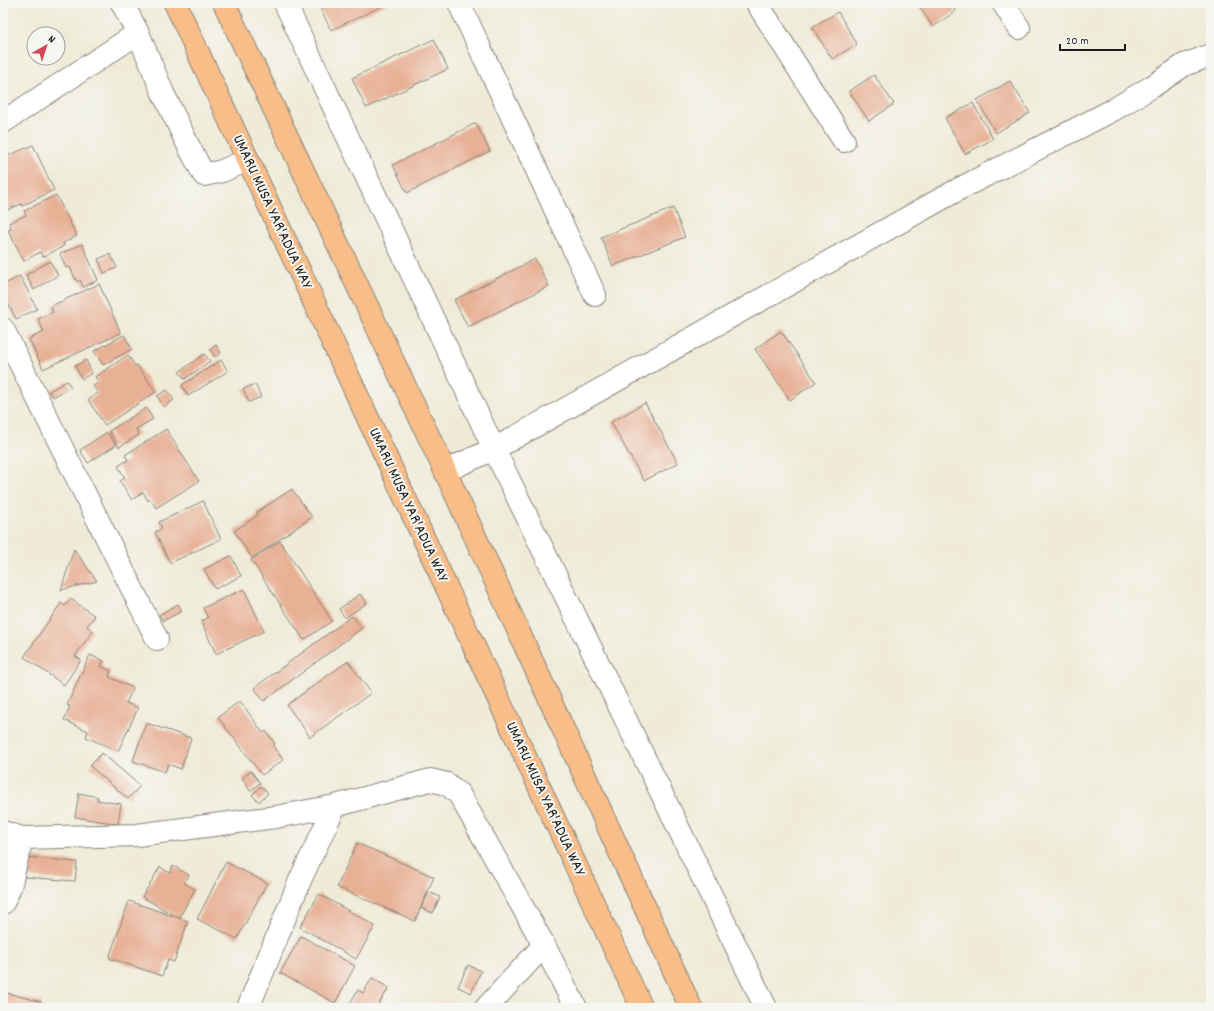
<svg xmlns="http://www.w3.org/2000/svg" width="1214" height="1011" font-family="Dekko,sans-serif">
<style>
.building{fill:#e8b095}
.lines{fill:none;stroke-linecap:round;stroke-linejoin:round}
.minor-casing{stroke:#86847a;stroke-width:24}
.major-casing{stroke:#86847a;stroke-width:24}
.minor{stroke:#fff;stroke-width:22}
.major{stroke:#f8bd89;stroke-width:22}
.labels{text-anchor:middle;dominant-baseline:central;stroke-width:4;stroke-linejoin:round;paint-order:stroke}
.street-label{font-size:16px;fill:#1c1c1c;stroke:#f6f6f2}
</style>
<rect width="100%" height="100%" fill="#f6f6f2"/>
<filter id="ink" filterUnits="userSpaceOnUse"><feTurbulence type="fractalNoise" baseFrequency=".025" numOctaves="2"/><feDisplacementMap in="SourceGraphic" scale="8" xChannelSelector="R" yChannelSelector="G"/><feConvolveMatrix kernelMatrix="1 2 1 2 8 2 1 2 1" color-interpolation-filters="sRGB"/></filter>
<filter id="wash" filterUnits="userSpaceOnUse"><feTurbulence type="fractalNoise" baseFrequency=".012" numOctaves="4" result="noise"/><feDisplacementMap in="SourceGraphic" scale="16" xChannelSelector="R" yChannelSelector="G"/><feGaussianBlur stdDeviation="0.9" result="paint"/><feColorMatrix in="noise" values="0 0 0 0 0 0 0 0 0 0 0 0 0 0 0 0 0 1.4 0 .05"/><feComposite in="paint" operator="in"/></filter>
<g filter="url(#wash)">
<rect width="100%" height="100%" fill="#efebd7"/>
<g id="blocks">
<path class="building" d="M 320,3 L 389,3 L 331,30 L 318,4 Z
M 917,3 L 951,3 L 956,11 L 933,27 Z
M 838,12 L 857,44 L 832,59 L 812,27 Z
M 434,39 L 448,69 L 366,108 L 352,78 Z
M 874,75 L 894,104 L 869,121 L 849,91 Z
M 1010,81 L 1030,113 L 996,133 L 977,100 Z
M 973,103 L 993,139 L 965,154 L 945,118 Z
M 476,123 L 490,151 L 407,193 L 393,165 Z
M 33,145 L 54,190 L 22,206 L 21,204 L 3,212 L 3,158 Z
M 56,195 L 77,236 L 63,243 L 64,246 L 43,257 L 40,252 L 24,261 L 8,230 L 12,229 L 9,223 L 26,215 L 24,211 Z
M 673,208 L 685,237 L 613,266 L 601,237 Z
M 82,244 L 98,280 L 83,287 L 80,280 L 77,282 L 70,267 L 66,268 L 60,254 Z
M 110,254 L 117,268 L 104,273 L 98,259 Z
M 535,259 L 549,286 L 468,327 L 454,300 Z
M 50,261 L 58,275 L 34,290 L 26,275 Z
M 20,276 L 37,309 L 16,319 L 3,294 L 3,285 Z
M 99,284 L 121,333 L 43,369 L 29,339 L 44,332 L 38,319 L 53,312 L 51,306 Z
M 781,331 L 816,382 L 790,400 L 755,349 Z
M 124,335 L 132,349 L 103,365 L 94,351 Z
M 216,345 L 221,353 L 215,357 L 210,350 Z
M 204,354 L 210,361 L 185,379 L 179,372 Z
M 128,355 L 135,366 L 137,365 L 156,392 L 105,425 L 88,400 L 98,393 L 93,386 L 99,382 L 95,377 Z
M 86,360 L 92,373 L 82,379 L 75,366 Z
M 221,360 L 228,371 L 188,396 L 182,385 Z
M 67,381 L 71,387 L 53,397 L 49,391 Z
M 255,384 L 261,397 L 249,402 L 243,389 Z
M 167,390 L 174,400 L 164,407 L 157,396 Z
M 645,403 L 678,463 L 644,481 L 611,422 Z
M 146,408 L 153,419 L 136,429 L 139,435 L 119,447 L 109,431 Z
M 166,429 L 199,481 L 156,508 L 150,499 L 148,501 L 143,492 L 132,500 L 120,481 L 125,478 L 118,466 L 128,460 L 125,455 Z
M 107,432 L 116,445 L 88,463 L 80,450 Z
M 292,489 L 312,517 L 252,558 L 234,531 L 258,515 L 257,512 Z
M 203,501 L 221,539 L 170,563 L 155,532 L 162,529 L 159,522 Z
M 280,541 L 332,621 L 304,640 L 251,560 Z
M 74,549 L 97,581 L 61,590 Z
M 231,556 L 241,576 L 215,589 L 204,569 Z
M 244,589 L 264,631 L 216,654 L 201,621 L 208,618 L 203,608 Z
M 360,594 L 367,603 L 345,618 L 339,609 Z
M 71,599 L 95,616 L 87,626 L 93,631 L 75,656 L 81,660 L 64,685 L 24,657 L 61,603 L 65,606 Z
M 178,604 L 182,611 L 163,621 L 159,615 Z
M 352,616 L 362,628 L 264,701 L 254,688 Z
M 90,655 L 104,661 L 101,666 L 111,671 L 109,677 L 133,688 L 126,703 L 138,708 L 118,751 L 86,737 L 88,731 L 64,720 L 70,706 L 67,705 Z
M 348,661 L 371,693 L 310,737 L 287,705 Z
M 240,701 L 263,733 L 266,731 L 275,744 L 273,746 L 283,760 L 262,775 L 218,717 Z
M 146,723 L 191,738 L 181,769 L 168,764 L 165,772 L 133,761 Z
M 102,753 L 140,786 L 128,799 L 90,766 Z
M 251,771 L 260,783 L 250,791 L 242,778 Z
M 261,786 L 268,793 L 259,802 L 252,795 Z
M 79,793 L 98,797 L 97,800 L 121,804 L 118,824 L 75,817 Z
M 357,843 L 434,877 L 415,921 L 337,887 Z
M 27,857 L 77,862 L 75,881 L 25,877 Z
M 226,862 L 267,883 L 237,939 L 197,919 Z
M 173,866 L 189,875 L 184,883 L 195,889 L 179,918 L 142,897 L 160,867 L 170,873 Z
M 429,892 L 440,897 L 433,913 L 421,908 Z
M 319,894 L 375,926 L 356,959 L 300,927 Z
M 129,901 L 188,921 L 174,962 L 168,960 L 162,976 L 109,958 Z
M 301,936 L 355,966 L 335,1003 L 280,973 Z
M 468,965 L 481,971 L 471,993 L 458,987 Z
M 372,978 L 389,988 L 376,1008 L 351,1008 L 348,1006 L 358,990 L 363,993 Z
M 3,992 L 42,1002 L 40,1008 L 3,1008 Z"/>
</g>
</g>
<g filter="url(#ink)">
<use href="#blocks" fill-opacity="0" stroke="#86847a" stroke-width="1"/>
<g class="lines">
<defs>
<path id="minor" d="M 122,3 L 138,33 L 163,93 L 189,147 L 204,175 L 222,171 L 248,160
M 285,3 L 494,449 L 766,1008
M 459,3 L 595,295
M 757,3 L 844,141
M 1003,3 L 1019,28
M 3,122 L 138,33
M 3,329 L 157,639
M 445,471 L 494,449 L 959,189 L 1113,110 L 1153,86 L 1184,65 L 1211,55
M 3,832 L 22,838 L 137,835 L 276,817 L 335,806 L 430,780 L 447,784 L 459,794 L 544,945 L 576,1008
M 3,903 L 10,887 L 22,838
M 248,1008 L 301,878 L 335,806
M 486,1008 L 544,945"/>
<path id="major" d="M 175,3 L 642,1008
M 224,3 L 445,471 L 691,1008"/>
</defs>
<use href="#minor" class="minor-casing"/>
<use href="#major" class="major-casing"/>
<use href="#minor" class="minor"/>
<use href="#major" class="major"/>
</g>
</g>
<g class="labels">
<g class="street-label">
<text transform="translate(272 212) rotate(65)">UMARU MUSA YAR'ADUA WAY</text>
<text transform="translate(408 505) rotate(65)">UMARU MUSA YAR'ADUA WAY</text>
<text transform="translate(545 799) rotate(65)">UMARU MUSA YAR'ADUA WAY</text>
</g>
</g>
<rect width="1214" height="1011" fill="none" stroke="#f6f6f2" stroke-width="16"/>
<g transform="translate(46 46) rotate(39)"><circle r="19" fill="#f6f6f2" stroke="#9f9f9c"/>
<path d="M0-3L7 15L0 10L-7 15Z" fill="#d1495b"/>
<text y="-6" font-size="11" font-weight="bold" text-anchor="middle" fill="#1c1c1c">N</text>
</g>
<path d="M1060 44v6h65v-6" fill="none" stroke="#1c1c1c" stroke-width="2"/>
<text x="1066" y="44" font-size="12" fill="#1c1c1c" stroke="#f6f6f2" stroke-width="3" paint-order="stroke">20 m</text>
</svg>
